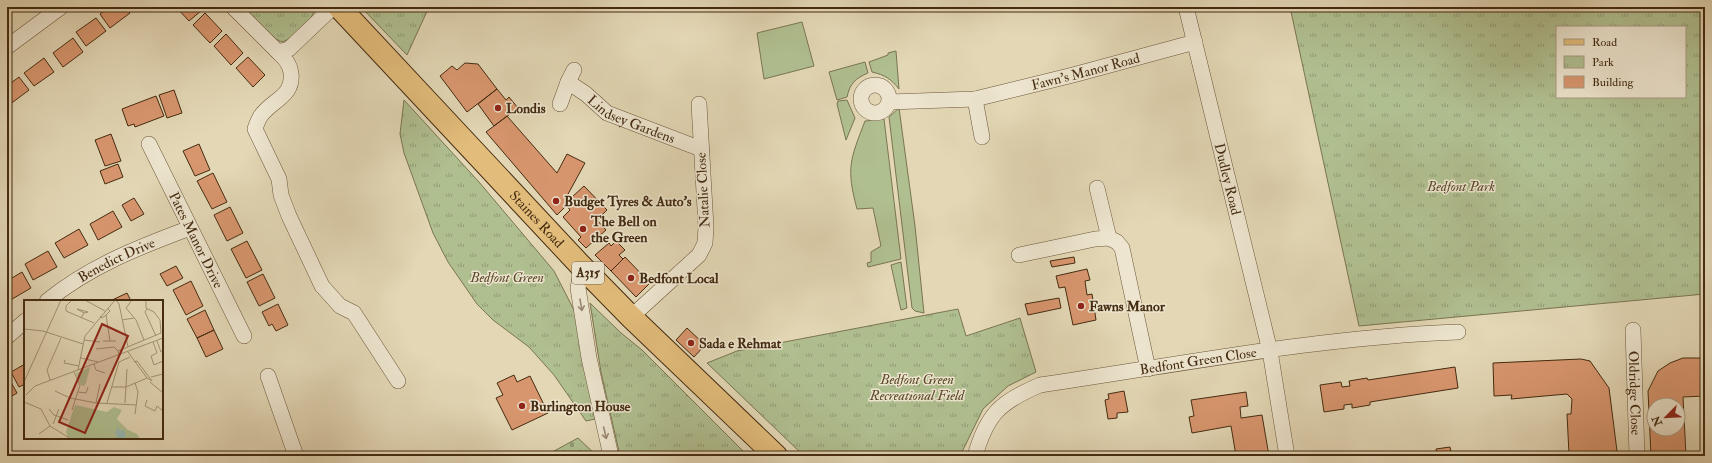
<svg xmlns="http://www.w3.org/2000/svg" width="1712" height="463" font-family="'IM FELL Double Pica',serif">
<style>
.green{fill:#b0bf90;stroke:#7a7550}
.cemetery{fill:url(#cemetery-stones);stroke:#7a7550}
.park{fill:url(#park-tufts);stroke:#7a7550;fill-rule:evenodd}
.building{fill:#d8966e;stroke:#442b11;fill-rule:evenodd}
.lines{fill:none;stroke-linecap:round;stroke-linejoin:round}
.minor-casing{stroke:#6c563a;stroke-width:16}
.primary-casing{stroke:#442b11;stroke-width:24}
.minor{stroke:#ede5cf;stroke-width:15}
.primary{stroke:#e2bc7a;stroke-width:22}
.oneway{stroke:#988870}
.poi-dot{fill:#8f2418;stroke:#ede5cf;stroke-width:1.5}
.labels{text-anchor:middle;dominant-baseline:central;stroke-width:3;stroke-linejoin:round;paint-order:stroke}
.shield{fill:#ede5cf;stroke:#77634a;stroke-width:1}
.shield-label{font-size:13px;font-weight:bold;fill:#442b11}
.street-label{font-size:14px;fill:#442b11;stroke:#ede5cf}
.poi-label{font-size:14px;font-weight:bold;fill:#442b11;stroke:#ede5cf;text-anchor:start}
.park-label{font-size:14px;font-style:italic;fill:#5a492a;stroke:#ede5cf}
.inset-road{fill:none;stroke:#a39273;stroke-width:1}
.view{fill:#8f2418;fill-opacity:0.15;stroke:#8f2418;stroke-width:2}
.inset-edge{fill:none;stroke:#442b11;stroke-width:2}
</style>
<defs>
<pattern id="cemetery-stones" width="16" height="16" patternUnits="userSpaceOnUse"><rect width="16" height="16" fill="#b0bf90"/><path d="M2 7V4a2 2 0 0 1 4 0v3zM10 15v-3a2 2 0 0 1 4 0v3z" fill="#919b74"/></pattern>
<pattern id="park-tufts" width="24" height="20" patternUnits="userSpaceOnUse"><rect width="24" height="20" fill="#b0bf90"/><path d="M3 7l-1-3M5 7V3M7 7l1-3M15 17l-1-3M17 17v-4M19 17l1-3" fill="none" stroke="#919b74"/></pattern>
</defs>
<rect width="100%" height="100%" fill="#e3d7b5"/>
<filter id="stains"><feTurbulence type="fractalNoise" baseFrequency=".005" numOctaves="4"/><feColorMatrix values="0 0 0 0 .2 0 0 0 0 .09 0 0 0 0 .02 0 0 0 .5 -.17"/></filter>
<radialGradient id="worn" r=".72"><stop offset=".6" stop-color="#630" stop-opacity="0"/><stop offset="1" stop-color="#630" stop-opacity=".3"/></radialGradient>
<path class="green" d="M 802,22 L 814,66 L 764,79 L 757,33 Z
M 896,51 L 899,89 C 891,79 885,75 872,72 L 869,62 L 888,55 L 888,53 Z
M 865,62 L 868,73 C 856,78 850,83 847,97 L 837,100 L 829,72 Z
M 847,100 L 855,118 L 846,140 L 837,104 L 838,101 Z
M 899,108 L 915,226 L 924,313 L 915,311 L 912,308 L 889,117 Z
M 884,119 L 901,259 L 868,267 L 867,263 L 871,262 L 871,252 L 881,246 L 873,208 L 857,209 C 846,168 850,160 865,121 Z
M 901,262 L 907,308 L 901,310 L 891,265 Z"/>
<path class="cemetery" d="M 578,438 L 597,456 L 545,456 Z"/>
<path class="park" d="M 240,7 L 316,7 C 311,22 297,37 282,42 L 266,34 Z
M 361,7 L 429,7 L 407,55 Z
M 1290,7 L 1705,7 L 1705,294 L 1359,326 ZM 1557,27 L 1685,27 L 1685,97 L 1557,97 Z
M 404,100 L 479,182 L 554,271 L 578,318 L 595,419 L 586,421 L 554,375 L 529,347 L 493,320 L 477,304 L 448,262 L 433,233 L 404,153 L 400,134 Z
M 590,303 L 621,333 L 642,350 L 748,456 L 620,456 L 601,372 Z
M 958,309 L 966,336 L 1020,318 L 1036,372 L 1008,386 L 983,409 L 960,456 L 804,456 L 707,363 L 737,351 Z"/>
<path class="building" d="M 109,7 L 126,7 L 130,13 L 110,28 L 100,14 Z
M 176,7 L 199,7 L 202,10 L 189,21 Z
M 205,13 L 222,31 L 210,43 L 193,25 Z
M 96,18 L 106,31 L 86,46 L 76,32 Z
M 226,34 L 243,53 L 231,65 L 214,46 Z
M 73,38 L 83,52 L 63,67 L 53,53 Z
M 248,57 L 265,75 L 253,87 L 236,68 Z
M 44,58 L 54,72 L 34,86 L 24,73 Z
M 465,63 L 478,64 L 497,89 L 467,112 L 440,76 L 452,66 L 457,70 Z
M 19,77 L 29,90 L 9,105 L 7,102 L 7,86 Z
M 497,89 L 506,100 L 509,97 L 518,108 L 494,126 L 478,104 Z
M 174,90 L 182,113 L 167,118 L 159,95 Z
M 156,96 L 164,116 L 135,127 L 134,124 L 128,126 L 122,109 Z
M 507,116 L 557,173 L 567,154 L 585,163 L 567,196 L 565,207 L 557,215 L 486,132 Z
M 111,134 L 121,161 L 105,166 L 95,140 Z
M 199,144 L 210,170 L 195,176 L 183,151 Z
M 118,164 L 123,177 L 105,184 L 100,171 Z
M 213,173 L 227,202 L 212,209 L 197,181 Z
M 584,186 L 607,210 L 597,220 L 606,230 L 586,248 L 578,240 L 581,237 L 563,217 L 570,210 L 567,206 L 573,200 L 571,198 Z
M 134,198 L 144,214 L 131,221 L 122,205 Z
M 230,207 L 243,233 L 227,241 L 214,215 Z
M 113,211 L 122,227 L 98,240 L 90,224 Z
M 79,229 L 88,245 L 64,258 L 55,243 Z
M 247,241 L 262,270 L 246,278 L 231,249 Z
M 616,241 L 625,250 L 619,255 L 623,259 L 611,271 L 595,255 L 609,243 L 611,246 Z
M 48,251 L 57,267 L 33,280 L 25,264 Z
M 625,257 L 650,283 L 636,297 L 611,271 Z
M 1074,257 L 1075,263 L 1052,267 L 1050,261 Z
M 176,266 L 183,278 L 167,286 L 160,274 Z
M 1087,269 L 1090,280 L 1085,281 L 1087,295 L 1092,294 L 1096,320 L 1073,325 L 1065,287 L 1059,288 L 1056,276 Z
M 22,272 L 31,288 L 7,302 L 7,281 Z
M 263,274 L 275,298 L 259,306 L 247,282 Z
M 191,281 L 203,306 L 186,315 L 173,290 Z
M 127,293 L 131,301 L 110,301 Z
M 1059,298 L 1061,308 L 1028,315 L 1025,304 Z
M 278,304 L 288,325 L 276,331 L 272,324 L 269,326 L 262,312 Z
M 205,310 L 214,330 L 197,338 L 187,319 Z
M 687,328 L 705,345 L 694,357 L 676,340 Z
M 214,330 L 223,349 L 206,357 L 197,338 Z
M 1683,358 L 1705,358 L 1705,396 L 1683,397 L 1686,456 L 1651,456 L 1648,391 L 1658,371 L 1670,363 ZM 1654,405 L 1678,405 L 1678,429 L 1654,429 Z
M 1581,359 L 1590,361 L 1609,388 L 1617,451 L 1609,452 L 1609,456 L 1573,456 L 1573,453 L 1569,454 L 1567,414 L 1571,414 L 1572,399 L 1567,394 L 1511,399 L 1512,395 L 1494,396 L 1493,363 Z
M 25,364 L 25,384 L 19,387 L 11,372 Z
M 1455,367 L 1458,388 L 1370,402 L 1370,405 L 1352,408 L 1352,404 L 1344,405 L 1344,409 L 1324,412 L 1320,385 L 1341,382 L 1342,387 L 1350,386 L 1349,381 L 1367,378 L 1368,380 Z
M 514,375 L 517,382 L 530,376 L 548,413 L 512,430 L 496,398 L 503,395 L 497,383 Z
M 8,377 L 17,393 L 7,399 L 7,378 Z
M 1124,391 L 1128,412 L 1117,413 L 1117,418 L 1108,419 L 1105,400 L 1109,399 L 1108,394 Z
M 1246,392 L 1248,406 L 1240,407 L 1241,418 L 1262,415 L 1269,456 L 1236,456 L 1231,426 L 1192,433 L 1189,417 L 1194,416 L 1191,400 Z
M 1450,447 L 1452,456 L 1437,456 L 1436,449 Z"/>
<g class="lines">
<defs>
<g id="minor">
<path d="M 233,7 L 278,52 L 289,49 L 333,7"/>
<path id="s1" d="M 1186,7 L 1270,351 L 1287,456"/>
<path d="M 7,47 L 61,7"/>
<path d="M 278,52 C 285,58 290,64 291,73 C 294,97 271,100 260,117 C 258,121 256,125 255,129 L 279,179 L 281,195 L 289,216 L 322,286 L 340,306 L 354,313 L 398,381"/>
<path id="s2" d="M 574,70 L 568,82 L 586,94 L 607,113 L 701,149"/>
<circle cx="875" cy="99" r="14"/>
<path d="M 975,99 L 982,137"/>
<path id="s3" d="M 889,102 L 975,99 L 1073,75 L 1195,42"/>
<path d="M 560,104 L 568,82"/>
<path id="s4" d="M 149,144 L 244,336"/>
<path d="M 1097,188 L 1109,238"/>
<path d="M 1019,255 L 1095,239 L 1109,238 L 1117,242 L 1122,248 L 1148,369"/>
<path d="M 582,267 L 578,288 L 589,358 L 611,456"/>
<path id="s5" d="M 47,301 C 90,266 139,247 190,228"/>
<path d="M 631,317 L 699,255 L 705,243 L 706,227 L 699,104"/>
<path id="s6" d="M 1633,330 L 1637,456"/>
<path d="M 7,337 L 25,321"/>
<path d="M 268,376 L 296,456"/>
<path id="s7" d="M 975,456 C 987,414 1000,402 1040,385 C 1178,365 1318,337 1458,332"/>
</g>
<g id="primary">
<path id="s8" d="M 339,7 L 582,267 L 631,317 L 776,456"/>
</g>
</defs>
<use href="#minor" class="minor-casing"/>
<use href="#primary" class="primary-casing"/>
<use href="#minor" class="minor"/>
<use href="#primary" class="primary"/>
</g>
<defs><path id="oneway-shaft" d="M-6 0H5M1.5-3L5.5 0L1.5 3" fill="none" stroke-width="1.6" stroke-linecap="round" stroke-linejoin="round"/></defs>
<g class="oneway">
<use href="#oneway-shaft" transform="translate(581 305) rotate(80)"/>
<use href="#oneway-shaft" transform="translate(605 433) rotate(77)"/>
</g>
<g class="poi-dot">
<circle cx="498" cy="108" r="4"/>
<circle cx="556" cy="201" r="4"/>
<circle cx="583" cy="229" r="4"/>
<circle cx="631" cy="278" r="4"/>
<circle cx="1081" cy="306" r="4"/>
<circle cx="691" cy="343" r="4"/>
<circle cx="522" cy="406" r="4"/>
</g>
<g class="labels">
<rect class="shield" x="572" y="262" width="32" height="22" rx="3"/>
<g class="shield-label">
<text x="588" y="273">A315</text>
</g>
<g class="street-label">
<text stroke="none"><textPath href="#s3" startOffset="200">Fawn's Manor Road</textPath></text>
<text stroke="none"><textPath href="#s2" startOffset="88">Lindsey Gardens</textPath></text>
<text stroke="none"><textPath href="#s1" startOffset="177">Dudley Road</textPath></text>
<text transform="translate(703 190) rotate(-93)">Natalie Close</text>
<text stroke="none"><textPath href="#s8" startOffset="290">Staines Road</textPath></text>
<text stroke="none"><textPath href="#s4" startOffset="107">Pates Manor Drive</textPath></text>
<text stroke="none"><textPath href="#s5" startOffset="81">Benedict Drive</textPath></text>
<text stroke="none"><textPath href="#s7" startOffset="261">Bedfont Green Close</textPath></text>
<text stroke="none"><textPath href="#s6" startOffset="63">Oldridge Close</textPath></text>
</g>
<g class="poi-label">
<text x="506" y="108">Londis</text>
<text x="564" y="201">Budget Tyres &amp; Auto's</text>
<text x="591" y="221">The Bell on<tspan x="591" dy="16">the Green</tspan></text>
<text x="639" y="278">Bedfont Local</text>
<text x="1089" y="306">Fawns Manor</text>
<text x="699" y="343">Sada e Rehmat</text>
<text x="530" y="406">Burlington House</text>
</g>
<g class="park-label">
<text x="1461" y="186">Bedfont Park</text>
<text x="507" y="277">Bedfont Green</text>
<text x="917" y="379">Bedfont Green<tspan x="917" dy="16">Recreational Field</tspan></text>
</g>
</g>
<g transform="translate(24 300)">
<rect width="139" height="139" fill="#e3d7b5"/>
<path d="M 66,67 L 62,83 L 60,86 L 57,85 L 52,73 ZM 51,105 L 83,112 L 90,107 L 98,110 L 93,119 L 104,130 L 113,134 L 116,139 L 50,139 L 44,137 L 42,132 Z" fill="#b0bf90"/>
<path d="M 95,126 L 95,131 L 100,130 L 102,136 L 99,139 L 87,139 L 94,137 L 91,133 Z" fill="#96b8b3"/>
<path class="inset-road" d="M 48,0 L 42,6 L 42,11 L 70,23M 61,0 L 81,11M 92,0 L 95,4 L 104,47M 108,0 L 102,8 L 112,20 L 120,40M 123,9 L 121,12 L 132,36M 82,15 L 86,41M 76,16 L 78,18 L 82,15 L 86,11 L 83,8M 57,18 L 60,13 L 64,12 L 53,9 L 60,13M 98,20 L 110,18M 0,29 L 19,31 L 59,44M 60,40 L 76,42M 79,41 L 92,41M 133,41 L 137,52 L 139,51M 129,42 L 133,53 L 127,56 L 130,65 L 139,61M 72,49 L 90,47 L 94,51M 104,52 L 123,78 L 128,81M 95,55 L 94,51 L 137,33 L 136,20 L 130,12 L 122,8 L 122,0M 57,58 L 74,62M 41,60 L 40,63 L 55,66M 110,62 L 113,61 L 128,81M 70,64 L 72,70 L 81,73M 54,70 L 61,36 L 91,0M 127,77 L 139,74M 26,80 L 23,70 L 37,38M 0,82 L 37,0M 126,82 L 139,93M 88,87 L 102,87 L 123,78M 31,91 L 46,98 L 72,103 L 112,105M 54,92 L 62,93 L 64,87M 2,95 L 11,86 L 139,38M 123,100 L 121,106 L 131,111 L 133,106 L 139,111M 0,102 L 17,109 L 26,126 L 47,139M 72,103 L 76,84M 83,103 L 95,62 L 106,57M 101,103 L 103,69M 25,109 L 30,115 L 44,120M 48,110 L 56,85 L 50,72M 111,114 L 114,92 L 111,83M 29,124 L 35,109M 15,134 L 26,126"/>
<path class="view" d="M 78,24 L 104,36 L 61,133 L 35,122 Z"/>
<rect width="139" height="139" class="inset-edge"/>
</g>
<rect width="1712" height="463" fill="none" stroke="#e3d7b5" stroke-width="24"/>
<rect x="8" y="8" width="1696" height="447" fill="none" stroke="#442b11" stroke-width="2"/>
<rect x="12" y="12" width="1688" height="439" fill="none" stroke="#442b11"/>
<rect x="1556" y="26" width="130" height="72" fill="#ede5cf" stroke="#a99b83"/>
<rect x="1564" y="39" width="20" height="6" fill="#e2bc7a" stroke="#a99b83"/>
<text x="1592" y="46" font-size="12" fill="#442b11">Road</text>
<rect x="1564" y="56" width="20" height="12" fill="url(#park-tufts)" stroke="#a99b83"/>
<text x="1592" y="66" font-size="12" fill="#442b11">Park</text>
<rect x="1564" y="76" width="20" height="12" fill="#d8966e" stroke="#a99b83"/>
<text x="1592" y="86" font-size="12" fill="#442b11">Building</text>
<g transform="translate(1666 417) rotate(246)"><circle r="19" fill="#ede5cf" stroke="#a99b83"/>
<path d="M0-3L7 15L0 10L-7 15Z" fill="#8f2418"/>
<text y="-6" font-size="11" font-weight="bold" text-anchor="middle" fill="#442b11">N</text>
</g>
<rect width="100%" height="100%" filter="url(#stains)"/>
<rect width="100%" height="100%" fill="url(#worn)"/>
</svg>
